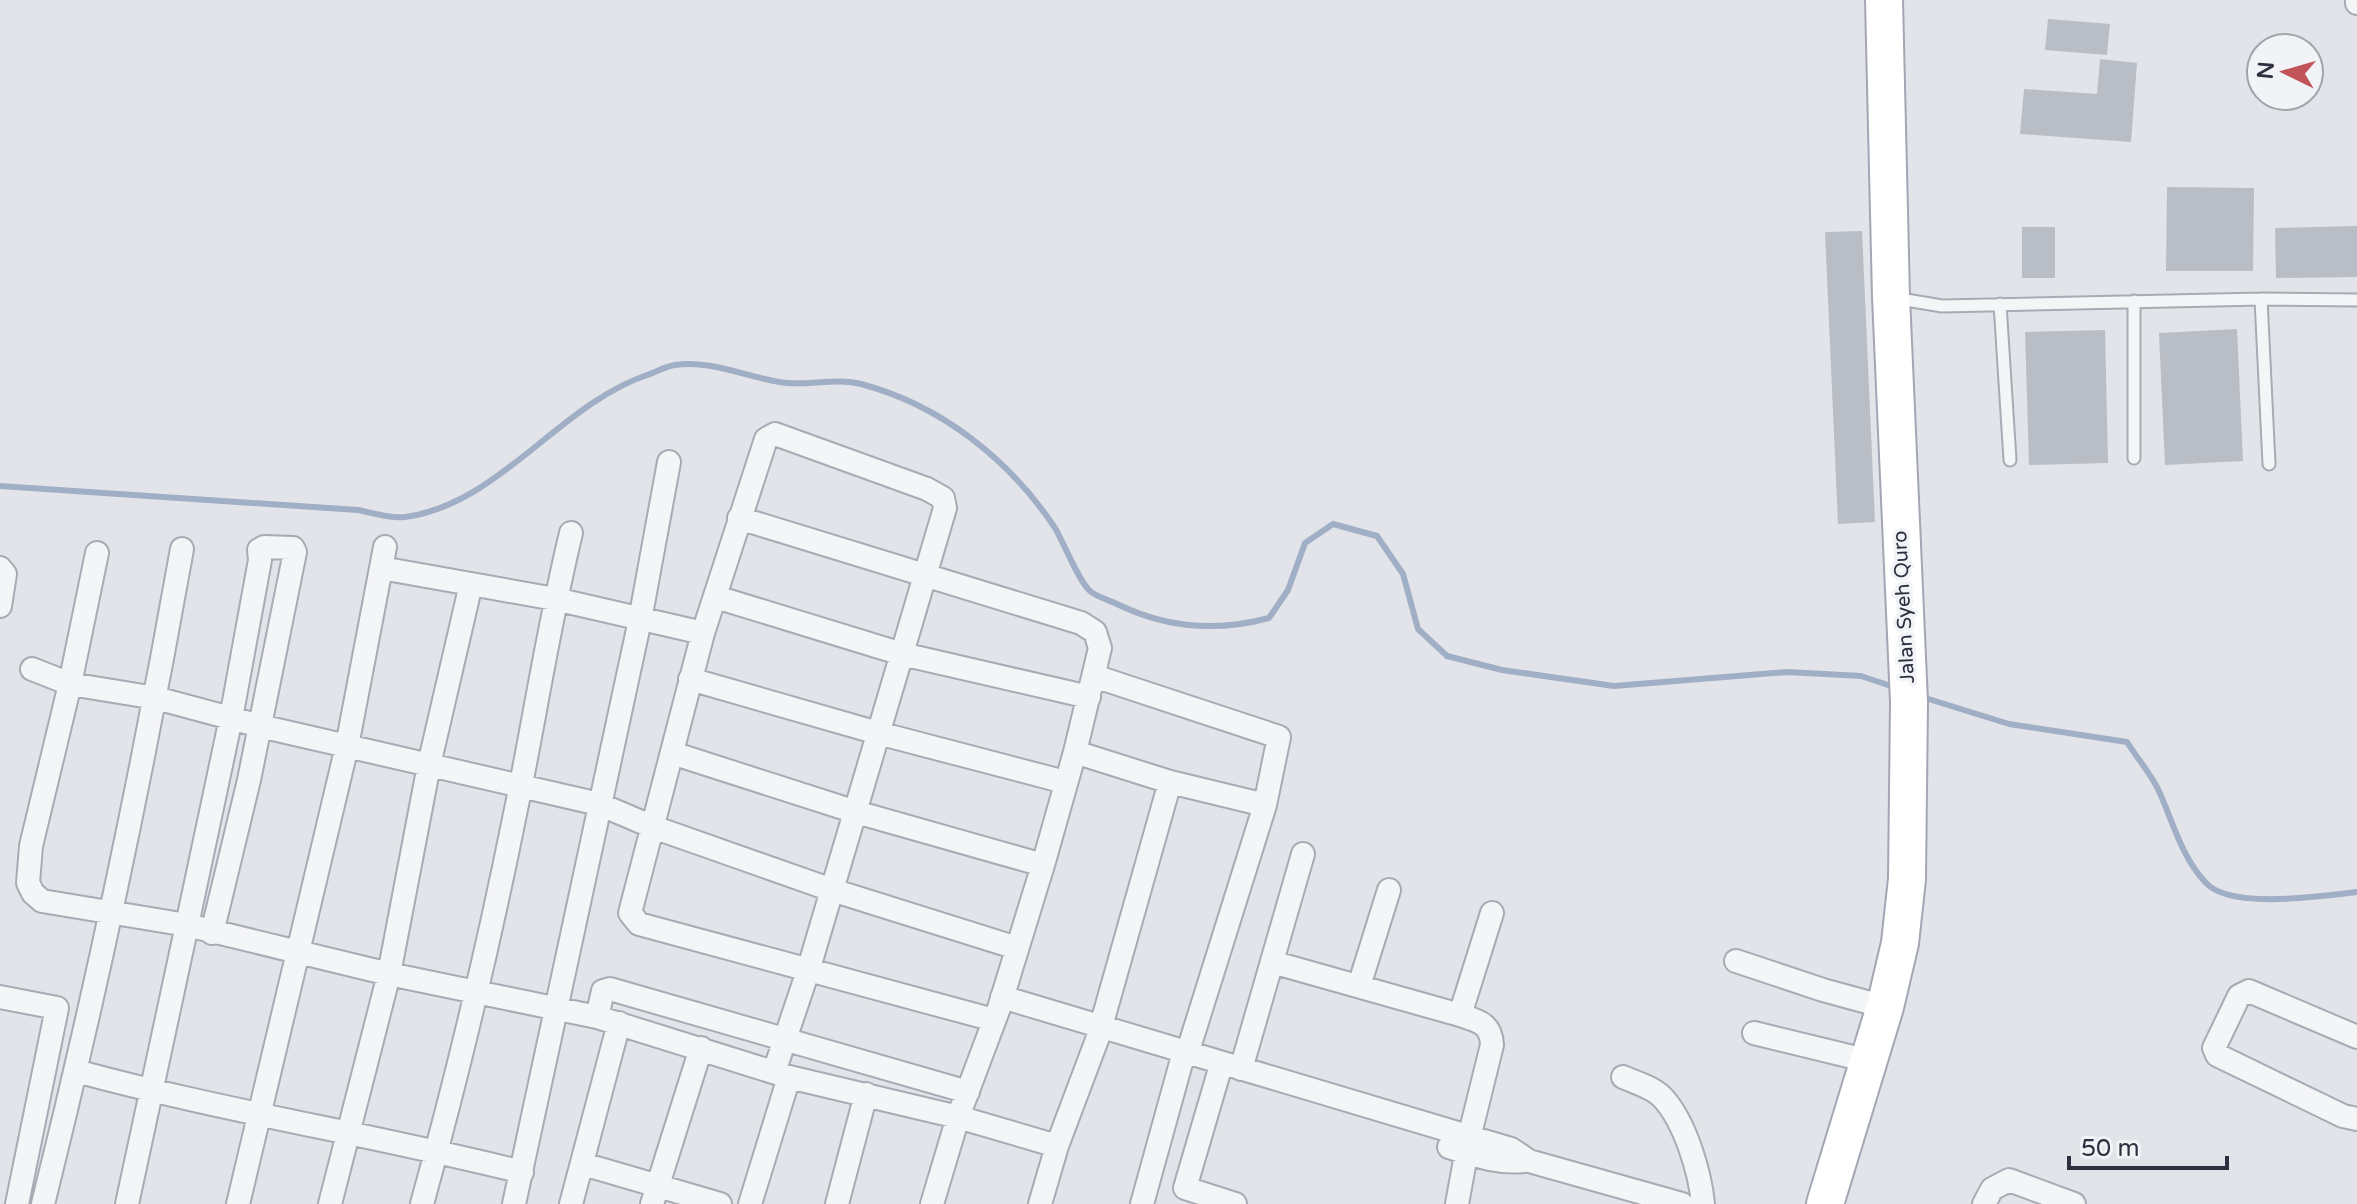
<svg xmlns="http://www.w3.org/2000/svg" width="2357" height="1204" font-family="'Varela Round',sans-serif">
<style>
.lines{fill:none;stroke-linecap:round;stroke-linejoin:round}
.stream{stroke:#a0afc5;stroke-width:6}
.building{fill:#b9bdc5}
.lane-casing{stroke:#a7abb3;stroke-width:15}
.street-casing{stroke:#a7abb3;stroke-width:26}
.primary-casing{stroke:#a2a7b3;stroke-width:40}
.lane{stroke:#f4f5f7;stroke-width:11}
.street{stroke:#f4f5f7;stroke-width:22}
.primary{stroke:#fff;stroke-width:36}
.labels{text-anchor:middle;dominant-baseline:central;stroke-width:7;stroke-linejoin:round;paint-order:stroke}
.street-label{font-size:20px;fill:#2b313f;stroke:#f1f3f6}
</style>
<rect width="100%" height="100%" fill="#e2e4e9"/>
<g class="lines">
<path class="stream" d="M 0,486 L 358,510 C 372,513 391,519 405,517 C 498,505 559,405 647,375 C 656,372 666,366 675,365 C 713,359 752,380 788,383 C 811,385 838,378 861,384 C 941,405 1010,460 1055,528 C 1064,543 1079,582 1090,591 C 1097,597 1109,600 1117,604 C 1166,628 1217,632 1269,618 L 1288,590 L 1305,543 L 1333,524 L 1377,536 L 1403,574 L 1418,629 L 1447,656 L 1502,670 L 1614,686 L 1787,672 L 1861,676 L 1897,688
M 1922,697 L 2009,724 L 2127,742 C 2137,758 2150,773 2158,789 C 2173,821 2181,857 2206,883 C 2231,910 2322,896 2357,892"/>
</g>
<path class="building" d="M 2048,19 L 2110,24 L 2107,55 L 2045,50 Z
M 2100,59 L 2137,63 L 2131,142 L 2020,134 L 2024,89 L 2097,94 Z
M 2167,187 L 2254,188 L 2253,271 L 2166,271 Z
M 2357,226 L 2357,277 L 2276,278 L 2275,228 Z
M 2022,227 L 2055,227 L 2055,278 L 2022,278 Z
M 1862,231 L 1875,522 L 1838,524 L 1825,232 Z
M 2237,329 L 2243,461 L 2165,465 L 2159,333 Z
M 2105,330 L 2108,463 L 2029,465 L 2025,332 Z"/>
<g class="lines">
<defs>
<path id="lane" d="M 1894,298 L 1942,306 L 2261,299 L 2357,300
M 2261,299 L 2269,464
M 2000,304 L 2010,460
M 2134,458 L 2134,301"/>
<path id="street" d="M 2357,0 L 2357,3
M 739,518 L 1081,623 L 1095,632 L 1100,648 L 1075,752 L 1043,865 L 999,1008 L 958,1117 L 932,1204
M 97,553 L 70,684 L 31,846 L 28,883 L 33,893 L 42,901 L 187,925 L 231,718 L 260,560 L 259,550 L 264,547 L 293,548 L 295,552 L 249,780 L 212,933
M 0,568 L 5,574 L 0,606
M 381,568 L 471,584
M 716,597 L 902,654 L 1089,697
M 32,669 L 70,684 L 156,698 L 260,726 L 599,804 L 653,827 L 832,890 L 1017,948
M 1094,676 L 1279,737 L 1265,805 L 1187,1054 L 1181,1063 L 1142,1204
M 690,679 L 878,733 L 1065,782
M 1075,752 L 1170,782 L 1265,805
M 672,753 L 856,812 L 1043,865
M 1736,961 L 1823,990 L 1885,1007
M 1272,962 L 1460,1015 C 1478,1021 1491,1023 1492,1045 L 1469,1138 L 1457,1204
M 1359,986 L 1389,890
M 0,997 L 57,1008 L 17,1204
M 1002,997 L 1511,1149 L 1529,1161 L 1682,1204
M 1460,1015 L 1492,913
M 597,1017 L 603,991 L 610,989 L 968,1092
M 1754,1033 L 1869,1061
M 2357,1037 L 2249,991 L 2239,996 L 2214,1048 L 2217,1055 L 2343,1116 L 2357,1119
M 1219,1063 L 1219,1072 L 1185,1188 L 1235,1204
M 1241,1069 L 1303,854
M 76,1071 C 223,1111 374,1135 522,1172
M 774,1072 L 808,971 L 945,508 L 943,498 L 927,489 L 775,434 L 766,439 L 703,633 L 630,913 L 639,924 L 994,1020
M 1623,1077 C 1636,1083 1653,1087 1663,1098 C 1685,1122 1700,1172 1703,1204
M 1449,1147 C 1474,1155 1498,1164 1524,1161
M 583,1164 L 720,1204
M 43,1204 C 97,988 143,769 182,549
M 127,1204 L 187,925 L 389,974 L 597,1017 L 789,1077 L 958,1117 L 1057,1146
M 238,1204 L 347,746 L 385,547
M 330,1204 L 389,974 L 429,765 L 471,584 L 555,599 L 703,633
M 422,1204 C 457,1077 488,948 514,819 C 534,724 548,627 571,533
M 514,1204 L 640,620 L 669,462
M 571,1204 L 619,1023
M 652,1204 L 701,1048
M 750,1204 L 789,1077
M 837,1204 L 866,1094
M 1040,1204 L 1057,1146 L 1098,1037 L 1170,782
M 1984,1204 L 1992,1189 L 2009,1180 L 2074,1204"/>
<path id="primary" d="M 1825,1204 L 1885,1007 L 1900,943 L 1907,879 L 1909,702 L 1891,297 L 1884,0"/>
</defs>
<use href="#lane" class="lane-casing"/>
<use href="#street" class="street-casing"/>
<use href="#primary" class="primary-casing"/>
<use href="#lane" class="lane"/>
<use href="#street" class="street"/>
<use href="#primary" class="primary"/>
</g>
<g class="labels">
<g class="street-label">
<text transform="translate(1904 607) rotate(-93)">Jalan Syeh Quro</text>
</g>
</g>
<g transform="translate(2285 72) rotate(275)"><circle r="38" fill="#f1f3f6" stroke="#a2a5ad" stroke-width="2"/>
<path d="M0-6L14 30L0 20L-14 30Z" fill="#c25359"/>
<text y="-12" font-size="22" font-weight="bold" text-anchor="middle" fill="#2b313f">N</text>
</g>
<path d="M2069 1156v12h158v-12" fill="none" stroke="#2b313f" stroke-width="4"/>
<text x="2081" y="1156" font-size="24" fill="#2b313f" stroke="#f1f3f6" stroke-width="6" paint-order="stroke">50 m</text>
</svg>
